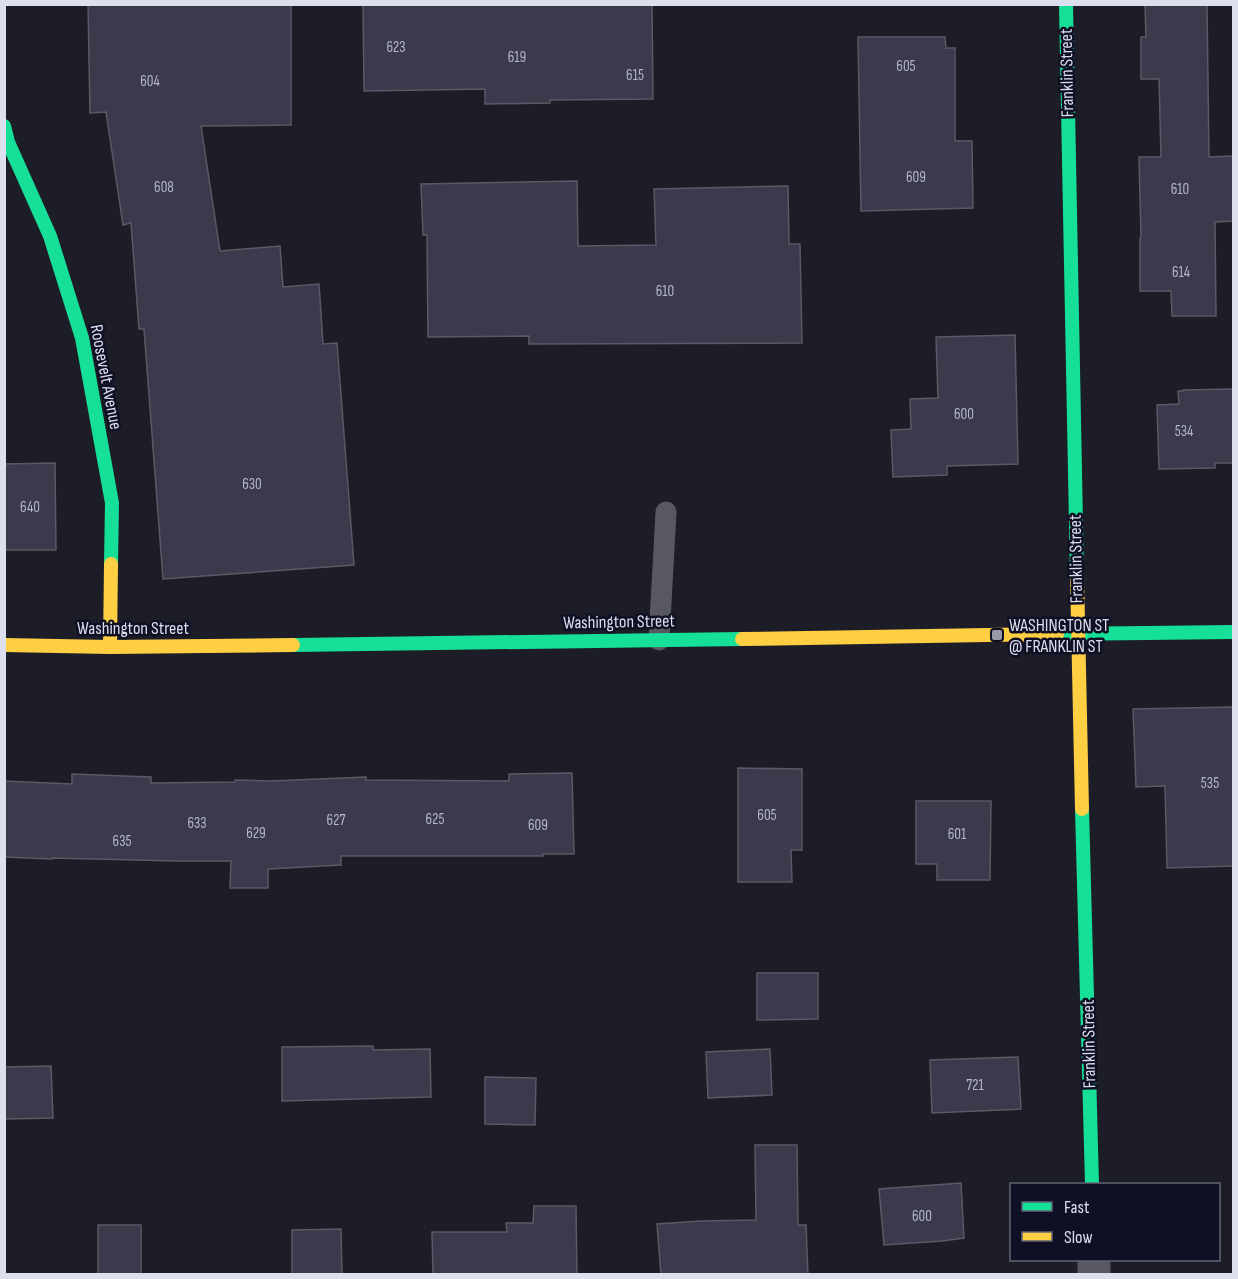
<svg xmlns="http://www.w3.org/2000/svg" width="1238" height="1279" font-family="'Sofia Sans Condensed',sans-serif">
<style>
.building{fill:#3b3a4c;stroke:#595a64;stroke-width:1.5}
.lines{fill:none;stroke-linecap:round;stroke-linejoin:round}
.lane{stroke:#575862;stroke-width:21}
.street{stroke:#575862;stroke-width:33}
.fast{stroke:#16e098;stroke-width:14}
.slow{stroke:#ffcf43;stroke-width:14}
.poi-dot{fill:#9a9ba9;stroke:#0f1023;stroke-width:2}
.labels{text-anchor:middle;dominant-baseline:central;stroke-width:5;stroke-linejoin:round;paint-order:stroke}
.number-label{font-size:15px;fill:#b5b6c6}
.street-label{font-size:18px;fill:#dedfee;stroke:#0f1023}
.poi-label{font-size:18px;fill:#dedfee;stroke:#0f1023;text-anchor:start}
</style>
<rect width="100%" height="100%" fill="#1d1d28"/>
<path class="building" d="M 88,4 L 291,4 L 291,125 L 201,126 L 220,251 L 280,246 L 283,287 L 319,284 L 323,344 L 337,343 L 354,565 L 163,579 L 144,329 L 139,329 L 131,223 L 123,225 L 106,112 L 90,113 Z
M 363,4 L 652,4 L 653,99 L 550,100 L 550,103 L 485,104 L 485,89 L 364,91 Z
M 1145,4 L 1207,4 L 1209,157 L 1233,156 L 1233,221 L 1215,222 L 1216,316 L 1172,316 L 1171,291 L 1140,291 L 1140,238 L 1141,238 L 1139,157 L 1161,157 L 1159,79 L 1141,79 L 1141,37 L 1146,37 Z
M 858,37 L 945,37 L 946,48 L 955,48 L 955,141 L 972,141 L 973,208 L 861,211 Z
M 577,181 L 578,246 L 656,245 L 654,189 L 788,186 L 789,244 L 800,244 L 802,343 L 529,344 L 529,336 L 428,337 L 427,235 L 423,235 L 421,184 Z
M 1015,335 L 1018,464 L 947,466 L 947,475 L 893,477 L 891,430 L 911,429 L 910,399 L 938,398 L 936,337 Z
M 1233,389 L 1233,463 L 1215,463 L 1215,468 L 1159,469 L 1157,405 L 1179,404 L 1178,391 L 1183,391 L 1183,390 Z
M 55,463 L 56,550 L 4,550 L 4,464 Z
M 1233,707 L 1233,866 L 1167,868 L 1165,786 L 1136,787 L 1133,709 Z
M 738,768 L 802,769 L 802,850 L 791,850 L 792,882 L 738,882 Z
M 572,773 L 574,854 L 543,854 L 543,856 L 341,856 L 341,865 L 268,869 L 268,888 L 230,888 L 231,861 L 177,861 L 52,858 L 52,859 L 4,857 L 4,781 L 72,784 L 72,774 L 151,777 L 151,783 L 235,782 L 235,780 L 271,781 L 366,777 L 366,780 L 509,781 L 509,774 Z
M 916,801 L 991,801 L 990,880 L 937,880 L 937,864 L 916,864 Z
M 757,973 L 818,973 L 818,1019 L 757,1020 Z
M 373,1046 L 373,1050 L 430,1049 L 431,1097 L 282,1101 L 282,1047 Z
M 770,1049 L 772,1095 L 708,1098 L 706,1052 Z
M 1018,1057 L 1021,1109 L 932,1113 L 930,1060 Z
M 51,1066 L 53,1118 L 4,1119 L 4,1067 Z
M 485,1077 L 536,1078 L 535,1125 L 485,1124 Z
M 755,1145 L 797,1145 L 798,1225 L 806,1225 L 808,1275 L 661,1275 L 657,1224 L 701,1221 L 756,1220 Z
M 961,1183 L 964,1238 L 942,1241 L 884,1245 L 879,1189 Z
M 534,1206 L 576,1206 L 577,1275 L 433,1275 L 432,1232 L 507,1232 L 506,1223 L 533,1223 Z
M 98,1225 L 141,1225 L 141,1275 L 98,1275 Z
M 341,1229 L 342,1275 L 292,1275 L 292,1230 Z"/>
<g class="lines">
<path class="lane" d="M 659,640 L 666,512"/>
<path class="street" d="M 1094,1260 L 1094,1274"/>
<path class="fast" d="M 1066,4 L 1077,576
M 4,126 L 8,142 L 50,236 L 82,338 L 112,503 L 111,564
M 1057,634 L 1234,632
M 293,645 L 742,639
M 1082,809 L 1092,1184"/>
<path class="slow" d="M 1077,576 L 1082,809
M 742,639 L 1057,634
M 4,645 L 110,647 L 293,645
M 110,647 L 111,564"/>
</g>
<rect class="poi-dot" x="991" y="629" width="12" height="12" rx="3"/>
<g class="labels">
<g class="number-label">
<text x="396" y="47">623</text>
<text x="517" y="57">619</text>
<text x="906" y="66">605</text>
<text x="635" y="75">615</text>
<text x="150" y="81">604</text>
<text x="916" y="177">609</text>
<text x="164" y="187">608</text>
<text x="1180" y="189">610</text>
<text x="1181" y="272">614</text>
<text x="665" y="291">610</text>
<text x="964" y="414">600</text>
<text x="1184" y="431">534</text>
<text x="252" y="484">630</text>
<text x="30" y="507">640</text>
<text x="1210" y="783">535</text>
<text x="767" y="815">605</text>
<text x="435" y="819">625</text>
<text x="336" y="820">627</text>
<text x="197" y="823">633</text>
<text x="538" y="825">609</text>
<text x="256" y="833">629</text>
<text x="957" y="834">601</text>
<text x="122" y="841">635</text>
<text x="975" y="1085">721</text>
<text x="922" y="1216">600</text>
</g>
<g class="street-label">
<text transform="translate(1067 73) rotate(-91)">Franklin Street</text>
<text transform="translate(106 377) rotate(79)">Roosevelt Avenue</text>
<text transform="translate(1076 559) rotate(-91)">Franklin Street</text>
<text transform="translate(619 622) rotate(-1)">Washington Street</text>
<text x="133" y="628">Washington Street</text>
<text transform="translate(1089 1044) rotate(-91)">Franklin Street</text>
</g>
<g class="poi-label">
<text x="1009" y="625">WASHINGTON ST<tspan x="1009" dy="21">@ FRANKLIN ST</tspan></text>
</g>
</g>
<rect width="1238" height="1279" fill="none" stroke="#dedfee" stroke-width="12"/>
<rect x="1010" y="1183" width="210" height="78" fill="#0f1023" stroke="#626374" stroke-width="1.5"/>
<rect x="1022" y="1202" width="30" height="9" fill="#16e098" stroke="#626374" stroke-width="1.5"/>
<text x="1064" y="1213" font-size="18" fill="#dedfee">Fast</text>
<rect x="1022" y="1232" width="30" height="9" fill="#ffcf43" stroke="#626374" stroke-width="1.5"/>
<text x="1064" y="1243" font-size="18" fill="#dedfee">Slow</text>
</svg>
